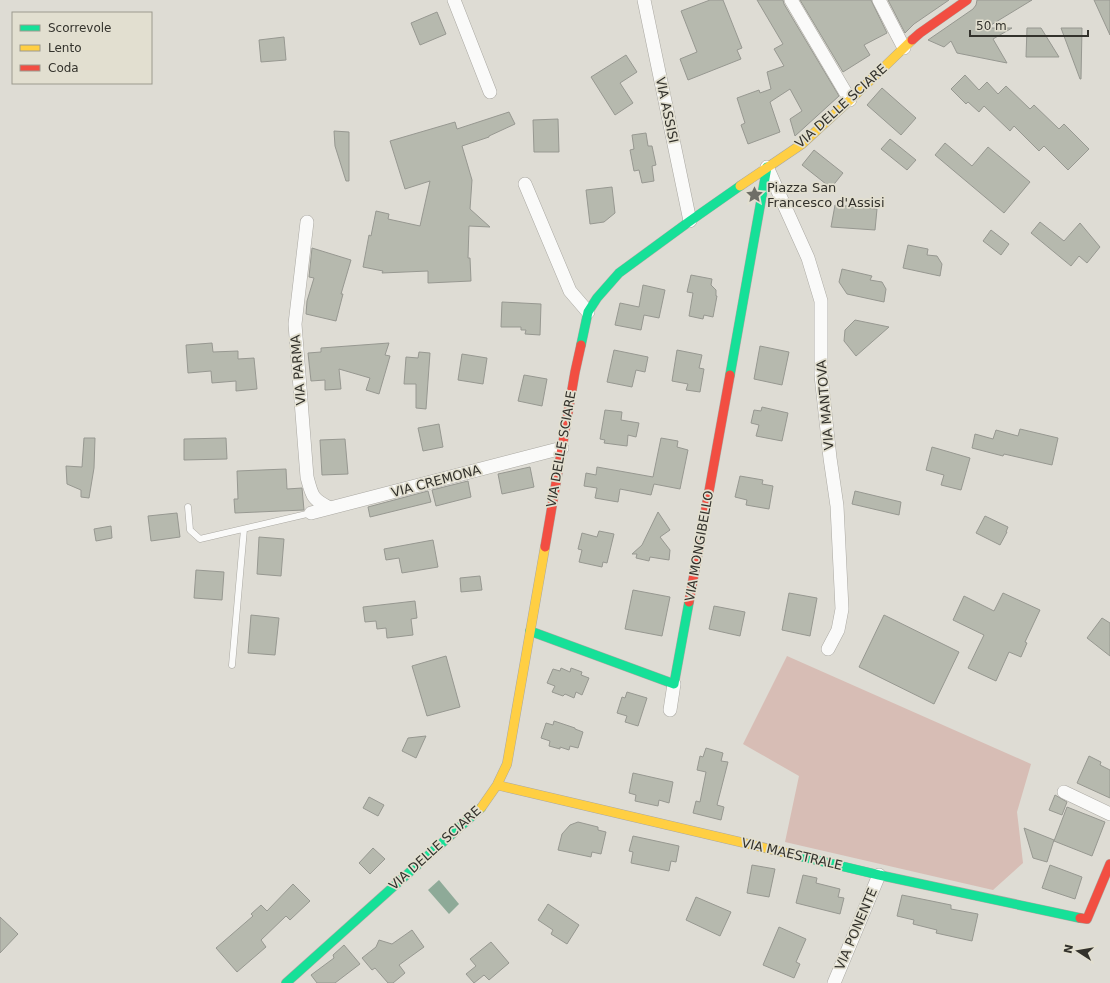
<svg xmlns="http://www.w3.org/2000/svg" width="1110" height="983" font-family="'DejaVu Sans',sans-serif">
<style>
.forest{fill:#d7bdb5}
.water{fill:#8eaa98}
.building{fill:#b6b9ae;stroke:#979891}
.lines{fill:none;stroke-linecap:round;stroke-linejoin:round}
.lane-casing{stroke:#aaa8a2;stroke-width:7}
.street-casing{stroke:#aaa8a2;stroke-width:14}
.fast-casing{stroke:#aaa8a2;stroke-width:10}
.slow-casing{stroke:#aaa8a2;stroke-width:10}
.jam-casing{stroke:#aaa8a2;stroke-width:10}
.lane{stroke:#fafaf9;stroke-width:6}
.street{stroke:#fafaf9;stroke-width:13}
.fast{stroke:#16e098;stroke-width:9}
.slow{stroke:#ffcf43;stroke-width:9}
.jam{stroke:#f24e42;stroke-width:9}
.labels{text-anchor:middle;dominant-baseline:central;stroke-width:3.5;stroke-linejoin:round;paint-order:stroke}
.street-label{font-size:13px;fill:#33322c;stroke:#e2dfd0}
.poi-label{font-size:13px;fill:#33322c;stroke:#e2dfd0;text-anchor:start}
</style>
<rect width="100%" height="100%" fill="#dedcd4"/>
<path class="forest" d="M 787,656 L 1031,764 L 1017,812 L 1023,863 L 993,890 L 785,842 L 799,776 L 743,744 Z"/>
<path class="water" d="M 439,880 L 459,904 L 449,914 L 428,890 Z"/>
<path class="building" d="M 710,0 L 723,0 L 742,48 L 737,50 L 741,59 L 688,80 L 680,59 L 697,52 L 681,11 Z
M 757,0 L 783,0 L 784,4 L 839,96 L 795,136 L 790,119 L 802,111 L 790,89 L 770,102 L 780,132 L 748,144 L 741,125 L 745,123 L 737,98 L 759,90 L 760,93 L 771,89 L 767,72 L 784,66 L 774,49 L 783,44 Z
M 800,0 L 871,0 L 887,33 L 864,45 L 870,55 L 843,72 Z
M 888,0 L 949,0 L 914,24 L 905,33 Z
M 977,0 L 1032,0 L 986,28 L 1012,28 L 993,39 L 1007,63 L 957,53 L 951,41 L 944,47 L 928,40 L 973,9 L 976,5 Z
M 1094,0 L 1110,0 L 1110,35 Z
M 437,12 L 446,34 L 420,45 L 411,23 Z
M 1027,28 L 1041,28 L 1059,57 L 1026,57 Z
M 1061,28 L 1082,28 L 1081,79 L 1080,79 Z
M 284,37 L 286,60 L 261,62 L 259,40 Z
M 626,55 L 637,72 L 620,83 L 633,103 L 615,115 L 591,77 Z
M 965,75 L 979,90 L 987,82 L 998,94 L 1006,86 L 1030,109 L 1034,105 L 1059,129 L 1064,124 L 1089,149 L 1068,170 L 1044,146 L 1039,151 L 1014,126 L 1010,131 L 984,106 L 979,112 L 968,102 L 966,104 L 951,89 Z
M 882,88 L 916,118 L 901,135 L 867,105 Z
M 509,112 L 515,124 L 489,136 L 489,137 L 462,146 L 472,180 L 470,209 L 490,227 L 469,226 L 468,258 L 470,258 L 471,281 L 428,283 L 428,271 L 382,273 L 383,271 L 363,267 L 369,235 L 371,236 L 376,211 L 389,214 L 388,219 L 420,226 L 430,181 L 405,189 L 390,141 L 455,122 L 457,129 Z
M 558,119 L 559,152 L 534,152 L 533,120 Z
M 334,131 L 349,132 L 349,181 L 346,181 L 335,146 Z
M 646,133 L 648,146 L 652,146 L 656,165 L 652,166 L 654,181 L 642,183 L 639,170 L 634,171 L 630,150 L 634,149 L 632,135 Z
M 890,139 L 916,160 L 907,170 L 881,149 Z
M 945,143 L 972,166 L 988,147 L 1030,182 L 1004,213 L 935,155 Z
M 814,150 L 843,173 L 831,188 L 802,165 Z
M 612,187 L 615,213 L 604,222 L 590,224 L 586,190 Z
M 835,205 L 877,209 L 875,230 L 831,227 Z
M 1040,222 L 1064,241 L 1080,223 L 1100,247 L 1087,263 L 1079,256 L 1071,266 L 1031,233 Z
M 991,230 L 1009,244 L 1001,255 L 983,241 Z
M 908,245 L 928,249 L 927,255 L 937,256 L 942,264 L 940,276 L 903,268 Z
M 312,248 L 351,260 L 341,294 L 343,294 L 336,321 L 306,314 L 307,301 L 314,278 L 309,277 Z
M 842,269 L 872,276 L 870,280 L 882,282 L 886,289 L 884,302 L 847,294 L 839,282 Z
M 691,275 L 712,279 L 711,285 L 716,290 L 716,296 L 717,296 L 713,317 L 704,315 L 703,319 L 689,316 L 693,293 L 687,292 Z
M 643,285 L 665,290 L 659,318 L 644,315 L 641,330 L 615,325 L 620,303 L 639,307 Z
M 502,302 L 541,304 L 540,335 L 525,334 L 526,330 L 521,330 L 521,327 L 501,327 Z
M 855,320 L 889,327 L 856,356 L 844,341 L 845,330 Z
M 212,343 L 213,352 L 238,351 L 238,359 L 254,358 L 257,389 L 236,391 L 236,381 L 212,383 L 211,371 L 188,373 L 186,345 Z
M 389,343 L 385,355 L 390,356 L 379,394 L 366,390 L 370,378 L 339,369 L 341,389 L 325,390 L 325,380 L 311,381 L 308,353 L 321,352 L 321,348 Z
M 760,346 L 789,352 L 782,385 L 754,379 Z
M 614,350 L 648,357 L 645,372 L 636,370 L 632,387 L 607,382 Z
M 677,350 L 702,355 L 699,368 L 704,369 L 700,392 L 686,390 L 688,384 L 672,381 Z
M 419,352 L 430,353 L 426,409 L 416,408 L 416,384 L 404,384 L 406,357 L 418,358 Z
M 462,354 L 487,358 L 483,384 L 458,380 Z
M 524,375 L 547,379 L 542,406 L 518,401 Z
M 762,407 L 788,413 L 782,441 L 756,436 L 759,425 L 751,423 L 754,410 L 761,411 Z
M 605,410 L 622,412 L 621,420 L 639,423 L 636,437 L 628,435 L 627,446 L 604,443 L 605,440 L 600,439 Z
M 439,424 L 443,447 L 423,451 L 418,428 Z
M 1020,429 L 1058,438 L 1052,465 L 1004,454 L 1003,456 L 972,448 L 975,434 L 993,439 L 996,430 L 1018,436 Z
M 84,438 L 95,438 L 94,468 L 89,498 L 81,497 L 81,490 L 67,484 L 66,466 L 82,467 Z
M 226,438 L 227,459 L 184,460 L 184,439 Z
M 661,438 L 678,441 L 677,447 L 688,450 L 680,489 L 654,484 L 651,495 L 620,489 L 618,502 L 595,498 L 597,488 L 584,486 L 586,473 L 596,475 L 597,467 L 653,477 Z
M 345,439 L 348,474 L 322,475 L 320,440 Z
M 932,447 L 970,458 L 961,490 L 941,485 L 944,475 L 926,470 Z
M 530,467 L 534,487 L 502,494 L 498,474 Z
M 286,469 L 287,489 L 302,488 L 304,510 L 235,513 L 234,499 L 238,499 L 237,471 Z
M 740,476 L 763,480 L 762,484 L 773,486 L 769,509 L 746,505 L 747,500 L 735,497 Z
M 468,481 L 471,497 L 436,506 L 432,490 Z
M 428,491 L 431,502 L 370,517 L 368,507 Z
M 855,491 L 901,502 L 899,515 L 852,504 Z
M 658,512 L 670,530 L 660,537 L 670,550 L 669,560 L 650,557 L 649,561 L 636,558 L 637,554 L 632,554 L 642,545 Z
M 177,513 L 180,537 L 151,541 L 148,516 Z
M 985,516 L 1008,527 L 1006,532 L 1007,532 L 1000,545 L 976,533 Z
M 111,526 L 112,538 L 96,541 L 94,529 Z
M 599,531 L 614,534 L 607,563 L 603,562 L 602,567 L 579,562 L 582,550 L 578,549 L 582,533 L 597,537 Z
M 259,537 L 284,539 L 281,576 L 257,574 Z
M 433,540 L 438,567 L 402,573 L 399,558 L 386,560 L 384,549 Z
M 196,570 L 224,572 L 222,600 L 194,598 Z
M 480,576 L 482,590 L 461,592 L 460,578 Z
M 633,590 L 670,597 L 662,636 L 625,629 Z
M 789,593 L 817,598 L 810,636 L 782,630 Z
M 1003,593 L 1040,610 L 1025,642 L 1027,643 L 1021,657 L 1009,652 L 996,681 L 968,668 L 984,635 L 953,620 L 964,596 L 994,611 Z
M 415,601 L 417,618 L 411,619 L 413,635 L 387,638 L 386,628 L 377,629 L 376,621 L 365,622 L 363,607 Z
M 714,606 L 745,612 L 740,636 L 709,629 Z
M 251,615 L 279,618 L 275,655 L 248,653 Z
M 884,615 L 959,652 L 934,704 L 859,667 Z
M 1102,618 L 1110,623 L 1110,656 L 1087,638 Z
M 446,656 L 460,707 L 427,716 L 412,666 Z
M 561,668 L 570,672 L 571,668 L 582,672 L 581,675 L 589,678 L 582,695 L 576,692 L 574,698 L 565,694 L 563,696 L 552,692 L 555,686 L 547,683 L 553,669 L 560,671 Z
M 627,692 L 647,698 L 638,726 L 625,722 L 627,716 L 617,713 L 622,697 L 625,698 Z
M 554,721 L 575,728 L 575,729 L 583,732 L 578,748 L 570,746 L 569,750 L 560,747 L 560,749 L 549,746 L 550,741 L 541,738 L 546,723 L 553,725 Z
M 426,736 L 416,758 L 402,751 L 408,738 Z
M 706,748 L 723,753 L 721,761 L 728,762 L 717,805 L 724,807 L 721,820 L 693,813 L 696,801 L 700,802 L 706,772 L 697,770 L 700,756 L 703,757 Z
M 1089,756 L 1101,762 L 1100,765 L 1110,770 L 1110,798 L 1077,783 Z
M 633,773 L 673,782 L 669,803 L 659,800 L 658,806 L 635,801 L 636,795 L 629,793 Z
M 1055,795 L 1067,802 L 1062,815 L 1049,810 Z
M 369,797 L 384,805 L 378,816 L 363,808 Z
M 1067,807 L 1105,822 L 1092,856 L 1054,841 Z
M 578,822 L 598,827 L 598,830 L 606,832 L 601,854 L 592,852 L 591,857 L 558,850 L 562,834 L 570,825 Z
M 1024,828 L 1054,840 L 1047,862 L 1033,858 Z
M 633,836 L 679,846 L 676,862 L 671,861 L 669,871 L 631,863 L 633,852 L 629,851 Z
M 373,848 L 385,859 L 370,874 L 359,863 Z
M 752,865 L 775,869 L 769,897 L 747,893 Z
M 1050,865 L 1082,877 L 1075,899 L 1042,888 Z
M 803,875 L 817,878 L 816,883 L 840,889 L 838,897 L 844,898 L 840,914 L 796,903 Z
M 293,884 L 310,901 L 290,920 L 286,916 L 261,940 L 266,947 L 237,972 L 216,948 L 253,916 L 251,914 L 261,905 L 267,911 Z
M 902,895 L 951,905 L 951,909 L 978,914 L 972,941 L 936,933 L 937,930 L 913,924 L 914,920 L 897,916 Z
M 696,897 L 731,912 L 720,936 L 686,920 Z
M 548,904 L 579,925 L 567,944 L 551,934 L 553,930 L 538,920 Z
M 0,917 L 18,934 L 0,953 Z
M 779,927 L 806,939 L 796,962 L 800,964 L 794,978 L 763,965 Z
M 412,930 L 424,947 L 399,965 L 405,973 L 393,983 L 388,983 L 375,968 L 372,970 L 362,958 L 376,947 L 379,940 L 392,944 Z
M 491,942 L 509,963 L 489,980 L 484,975 L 474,983 L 466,974 L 476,966 L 470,959 Z
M 344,945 L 360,964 L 335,983 L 317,983 L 311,975 L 334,958 L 333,955 Z"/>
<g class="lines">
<defs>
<path id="lane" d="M 188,507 L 190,530 L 200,539 L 311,513
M 232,665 L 244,529"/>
<path id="street" d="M 454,0 L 490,92
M 644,0 L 690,221
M 791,0 L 850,100
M 879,0 L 904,48
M 767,167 L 808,258 L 821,301 L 821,375 L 830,458 L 837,506 L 842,609 L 838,630 L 828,649
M 525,184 L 570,291 L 588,312
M 307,222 L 295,324 L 307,477 C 312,496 312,499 330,508
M 311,513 L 562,448
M 670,710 L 674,684
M 1064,792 L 1110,814
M 834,983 L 879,875"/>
<path id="fast" d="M 581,345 L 588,312 L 597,298 L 619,273 L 690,221 L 740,186
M 730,375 L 767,167
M 530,631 L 674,684 L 689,602
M 795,855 L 879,875 L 1080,918
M 286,983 L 481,808"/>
<path id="slow" d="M 740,186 L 802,144 L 850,100 L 912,40
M 497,785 L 795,855
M 481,808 L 497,785 L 507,764 L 545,547"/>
<path id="jam" d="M 912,40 L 920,33 L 967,0
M 545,547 L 575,372 L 581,345
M 689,602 L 730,375
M 1080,918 L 1087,919 L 1110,864"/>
</defs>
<use href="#lane" class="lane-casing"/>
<use href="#street" class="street-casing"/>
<use href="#fast" class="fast-casing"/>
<use href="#slow" class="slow-casing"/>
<use href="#jam" class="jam-casing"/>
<use href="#lane" class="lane"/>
<use href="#street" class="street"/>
<use href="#fast" class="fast"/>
<use href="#slow" class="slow"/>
<use href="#jam" class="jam"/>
</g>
<defs>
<symbol id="sight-bare" viewBox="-9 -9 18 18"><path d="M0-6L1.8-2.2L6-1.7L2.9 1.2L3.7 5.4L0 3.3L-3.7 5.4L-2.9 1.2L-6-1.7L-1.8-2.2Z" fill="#6f6e67" stroke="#e2dfd0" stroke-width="2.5" paint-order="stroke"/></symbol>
</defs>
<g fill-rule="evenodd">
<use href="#sight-bare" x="742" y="182" width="25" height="25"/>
</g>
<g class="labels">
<g class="street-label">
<text transform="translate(841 106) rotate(-42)">VIA DELLE SCIARE</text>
<text transform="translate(667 110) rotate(78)">VIA ASSISI</text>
<text transform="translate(298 370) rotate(-95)">VIA PARMA</text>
<text transform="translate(825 405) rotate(-95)">VIA MANTOVA</text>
<text transform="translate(561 449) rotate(-80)">VIA DELLE SCIARE</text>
<text transform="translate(436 481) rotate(-15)">VIA CREMONA</text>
<text transform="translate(699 546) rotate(-80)">VIA MONGIBELLO</text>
<text transform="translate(435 848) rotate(-42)">VIA DELLE SCIARE</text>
<text transform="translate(792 854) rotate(13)">VIA MAESTRALE</text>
<text transform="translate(856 929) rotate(-67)">VIA PONENTE</text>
</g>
<g class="poi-label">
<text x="767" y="187">Piazza San<tspan x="767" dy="15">Francesco d'Assisi</tspan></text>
</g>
</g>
<rect x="12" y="12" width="140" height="72" fill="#e2dfd0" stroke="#9c9a8e"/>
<rect x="20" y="25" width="20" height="6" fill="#16e098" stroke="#9c9a8e"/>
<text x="48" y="32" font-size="12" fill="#33322c">Scorrevole</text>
<rect x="20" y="45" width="20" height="6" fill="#ffcf43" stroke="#9c9a8e"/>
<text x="48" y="52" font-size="12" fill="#33322c">Lento</text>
<rect x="20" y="65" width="20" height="6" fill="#f24e42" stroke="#9c9a8e"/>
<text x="48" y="72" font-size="12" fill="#33322c">Coda</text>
<g transform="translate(1078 951) rotate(282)" stroke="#e2dfd0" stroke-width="3" paint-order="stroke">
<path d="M0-3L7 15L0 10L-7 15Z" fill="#33322c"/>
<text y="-6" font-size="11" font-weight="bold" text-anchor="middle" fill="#33322c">N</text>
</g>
<path d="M970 30v6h118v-6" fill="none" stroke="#33322c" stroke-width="2"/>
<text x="976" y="30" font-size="12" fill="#33322c" stroke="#e2dfd0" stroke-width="3" paint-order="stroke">50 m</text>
</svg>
